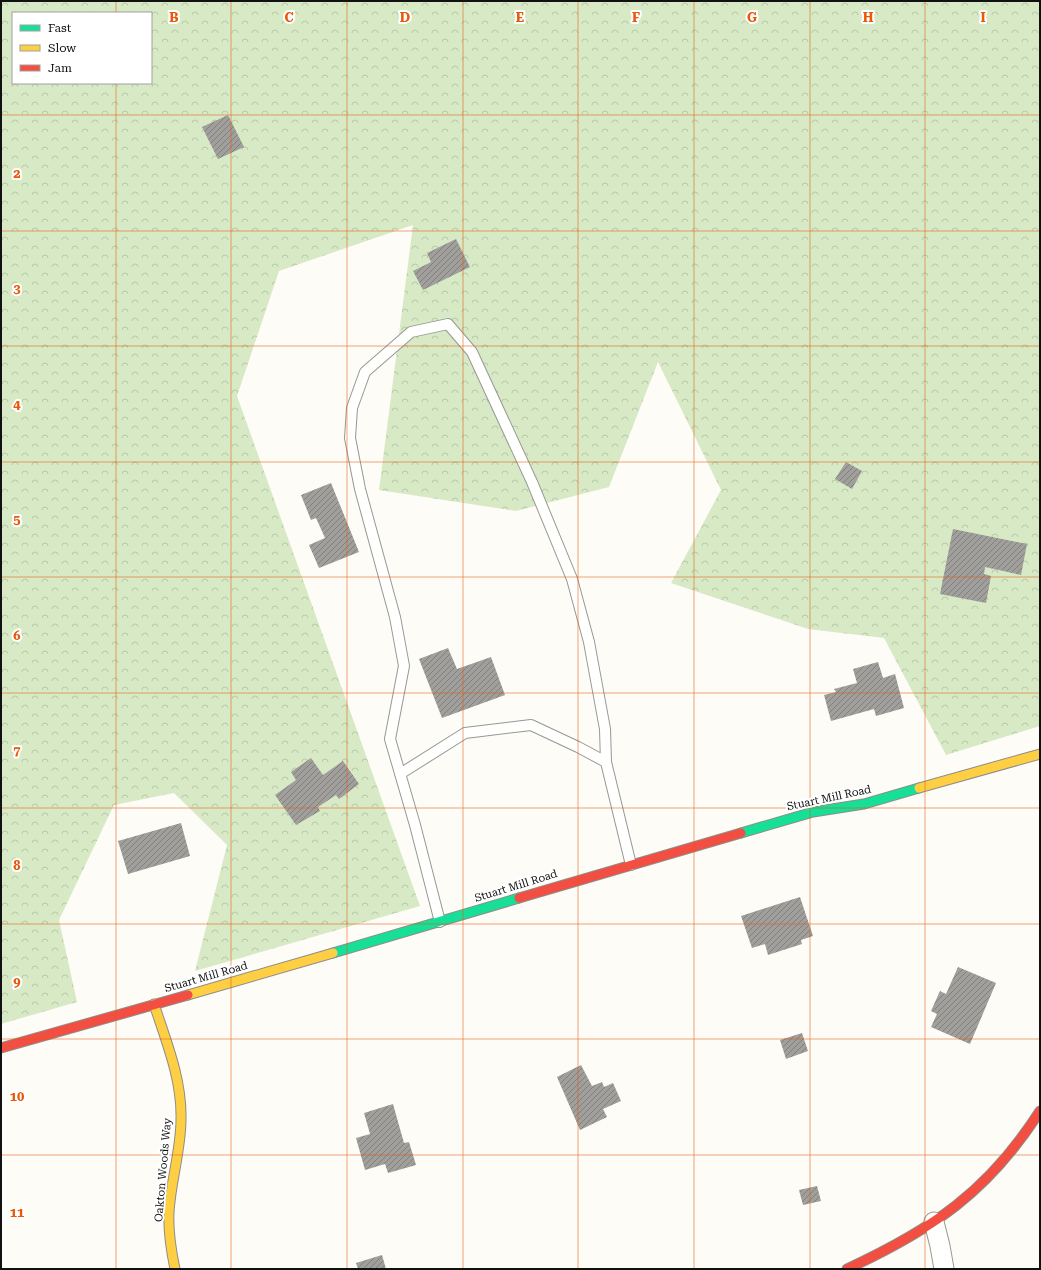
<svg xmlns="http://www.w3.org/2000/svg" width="1041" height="1270" font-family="'Roboto Serif',serif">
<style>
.forest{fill:url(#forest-crowns);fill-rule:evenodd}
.building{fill:url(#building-hatch)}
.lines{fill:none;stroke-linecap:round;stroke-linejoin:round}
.lane-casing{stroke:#979795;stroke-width:12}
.street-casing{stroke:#979795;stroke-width:21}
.fast-casing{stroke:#8e8d8b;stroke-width:11}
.slow-casing{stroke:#8e8d8b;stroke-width:11}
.jam-casing{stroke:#8e8d8b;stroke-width:11}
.lane{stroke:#fffffe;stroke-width:10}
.street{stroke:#fffffe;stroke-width:19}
.fast{stroke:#16e098;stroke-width:9}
.slow{stroke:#ffcf43;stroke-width:9}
.jam{stroke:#f24e42;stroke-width:9}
.grid{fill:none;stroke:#e8590c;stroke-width:1;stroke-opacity:0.55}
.labels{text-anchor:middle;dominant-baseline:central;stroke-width:4;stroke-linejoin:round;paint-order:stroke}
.street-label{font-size:11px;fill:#111;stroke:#fff}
.grid-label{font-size:13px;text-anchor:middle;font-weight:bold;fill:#e8590c;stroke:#fff;stroke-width:4;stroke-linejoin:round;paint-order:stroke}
</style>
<defs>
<pattern id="forest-crowns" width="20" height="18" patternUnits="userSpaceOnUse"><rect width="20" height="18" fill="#d8eac5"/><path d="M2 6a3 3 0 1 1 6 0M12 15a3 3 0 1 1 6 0" fill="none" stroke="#b8c8a8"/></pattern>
<pattern id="building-hatch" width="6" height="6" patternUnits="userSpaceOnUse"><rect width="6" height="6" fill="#a19f9c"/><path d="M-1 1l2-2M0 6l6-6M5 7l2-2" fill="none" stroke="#82807e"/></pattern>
</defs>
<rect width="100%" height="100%" fill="#fdfcf7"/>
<path class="forest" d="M 1,1 L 1040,1 L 1040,726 L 946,755 L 884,638 L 808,629 L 671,583 L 721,490 L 658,362 L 609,487 L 516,511 L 379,490 L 413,225 L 279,271 L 237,396 L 420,906 L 195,971 L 227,845 L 174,793 L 114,805 L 59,920 L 77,1002 L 1,1024 ZM 13,13 L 151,13 L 151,83 L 13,83 Z"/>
<path class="building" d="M 228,115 L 244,147 L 218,159 L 202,127 Z
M 456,239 L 470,267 L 423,290 L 413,271 L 431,262 L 427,253 Z
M 846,462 L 862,471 L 852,489 L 835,479 Z
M 331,483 L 359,552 L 319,568 L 309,545 L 325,538 L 316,518 L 311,520 L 301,495 Z
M 953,529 L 1027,544 L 1021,575 L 985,567 L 984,574 L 991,576 L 986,603 L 940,594 Z
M 448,648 L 457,669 L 491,657 L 505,695 L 442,718 L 419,659 Z
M 878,662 L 883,678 L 895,674 L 904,708 L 876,716 L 874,709 L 831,721 L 824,695 L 836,692 L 834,689 L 857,683 L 853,669 Z
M 311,758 L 323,775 L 343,761 L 359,784 L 339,799 L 336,795 L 318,807 L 320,811 L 296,825 L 275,795 L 296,780 L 291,772 Z
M 181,823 L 190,856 L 128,874 L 118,841 Z
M 800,897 L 813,936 L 801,940 L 802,944 L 768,955 L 765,944 L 752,948 L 741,916 Z
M 958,967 L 996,983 L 970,1044 L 931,1027 L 937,1014 L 931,1011 L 940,991 L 946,994 Z
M 802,1033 L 808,1051 L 786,1059 L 780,1040 Z
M 581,1065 L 592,1086 L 602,1082 L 604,1087 L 613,1083 L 621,1101 L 603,1109 L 607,1117 L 580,1130 L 557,1077 Z
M 393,1104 L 404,1143 L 409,1142 L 416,1165 L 388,1173 L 385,1164 L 365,1170 L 356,1138 L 370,1134 L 364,1113 Z
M 817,1186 L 821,1201 L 803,1205 L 799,1190 Z
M 382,1255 L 386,1269 L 358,1269 L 356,1263 Z"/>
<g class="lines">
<defs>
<path id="lane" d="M 400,774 L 465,733 L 531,725 L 578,747 L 606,762
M 440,922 L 415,825 L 390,739 L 404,666 L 395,617 L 360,489 L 350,438 L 352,408 L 365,372 L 411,332 L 448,324 L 472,352 L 532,482 L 572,579 L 589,642 L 605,729 L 606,762 L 631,865"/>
<path id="street" d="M 934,1222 L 940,1246 L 944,1269"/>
<path id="fast" d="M 741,833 L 813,812 L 864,804 L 919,788
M 333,953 L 519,898"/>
<path id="slow" d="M 919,788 L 1040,754
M 188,995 L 333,953
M 154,1004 C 166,1041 182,1079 181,1119 C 181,1150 171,1180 169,1212 C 168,1231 171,1250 175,1269"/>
<path id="jam" d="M 519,898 L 741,833
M 1,1048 L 188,995
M 847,1269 C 933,1229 988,1192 1040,1111"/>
</defs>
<use href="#lane" class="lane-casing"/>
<use href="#street" class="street-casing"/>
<use href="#fast" class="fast-casing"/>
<use href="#slow" class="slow-casing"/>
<use href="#jam" class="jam-casing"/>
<use href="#lane" class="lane"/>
<use href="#street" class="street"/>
<use href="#fast" class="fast"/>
<use href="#slow" class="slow"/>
<use href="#jam" class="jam"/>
</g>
<path class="grid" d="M 116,1 L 116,13M 231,1 L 231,1269M 347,1 L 347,1269M 463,1 L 463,1269M 578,1 L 578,1269M 694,1 L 694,1269M 810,1 L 810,1269M 925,1 L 925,1269M 116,83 L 116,1269M 1,115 L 1040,115M 1,231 L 1040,231M 1,346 L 1040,346M 1,462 L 1040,462M 1,577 L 1040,577M 1,693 L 1040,693M 1,808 L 1040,808M 1,924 L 1040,924M 1,1039 L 1040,1039M 1,1155 L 1040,1155"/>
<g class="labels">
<g class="street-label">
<text transform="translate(829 798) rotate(-12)">Stuart Mill Road</text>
<text transform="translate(516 886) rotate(-17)">Stuart Mill Road</text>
<text transform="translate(206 977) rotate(-16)">Stuart Mill Road</text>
<text transform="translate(163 1170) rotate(-85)">Oakton Woods Way</text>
</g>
</g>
<g class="grid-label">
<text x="174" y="22">B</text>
<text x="289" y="22">C</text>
<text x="405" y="22">D</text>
<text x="520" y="22">E</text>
<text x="636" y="22">F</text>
<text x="752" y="22">G</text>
<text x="868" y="22">H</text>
<text x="983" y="22">I</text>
<text x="17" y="178">2</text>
<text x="17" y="293">3</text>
<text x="17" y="409">4</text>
<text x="17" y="524">5</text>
<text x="17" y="640">6</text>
<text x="17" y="755">7</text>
<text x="17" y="870">8</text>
<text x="17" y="986">9</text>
<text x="17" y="1101">10</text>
<text x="17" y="1217">11</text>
</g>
<rect width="1041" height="1270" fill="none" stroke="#111111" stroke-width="4"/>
<rect x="12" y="12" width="140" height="72" fill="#ffffff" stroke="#a0a0a0"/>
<rect x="20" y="25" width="20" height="6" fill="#16e098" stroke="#a0a0a0"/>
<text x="48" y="32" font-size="12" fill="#111111">Fast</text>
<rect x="20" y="45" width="20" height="6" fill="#ffcf43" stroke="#a0a0a0"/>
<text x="48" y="52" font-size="12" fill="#111111">Slow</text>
<rect x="20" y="65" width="20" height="6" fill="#f24e42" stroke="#a0a0a0"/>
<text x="48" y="72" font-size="12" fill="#111111">Jam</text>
</svg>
